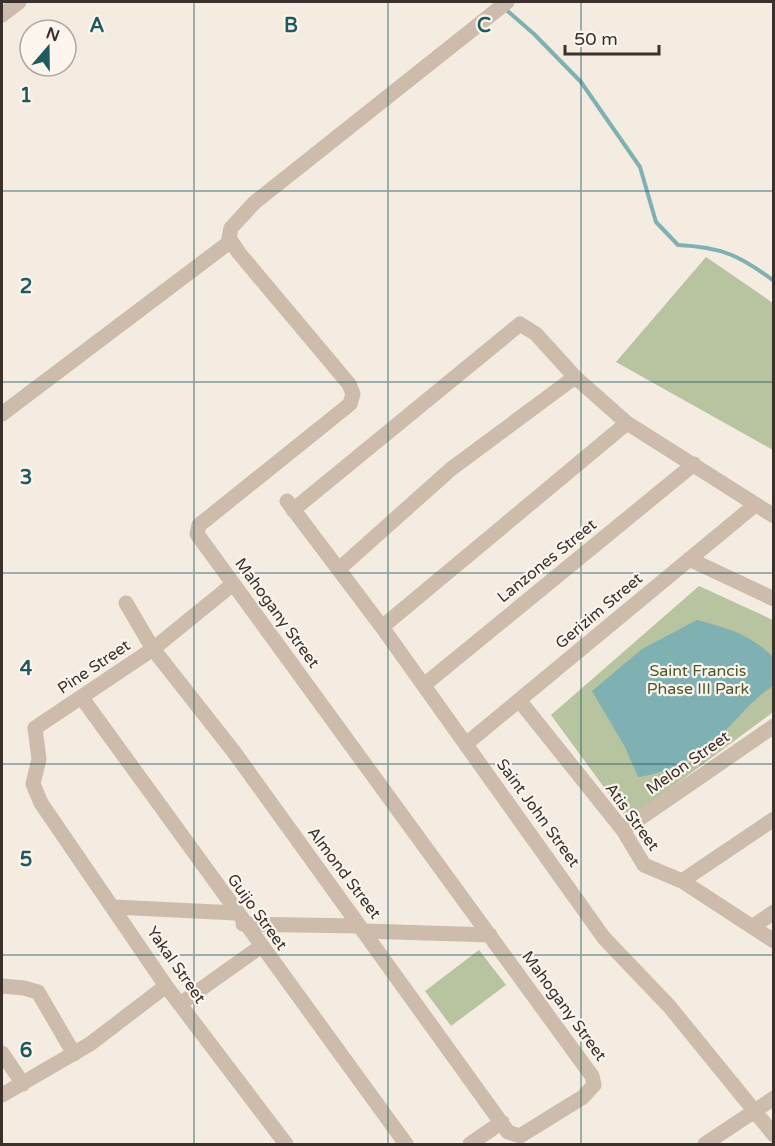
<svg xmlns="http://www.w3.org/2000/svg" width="775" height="1146" font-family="'Varela Round',sans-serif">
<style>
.green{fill:#b8c4a0}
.water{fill:#7fb0b2}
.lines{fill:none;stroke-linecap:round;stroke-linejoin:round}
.stream{stroke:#7fb0b2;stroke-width:4}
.minor{stroke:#cdbbac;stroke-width:15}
.grid{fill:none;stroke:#1f5a5e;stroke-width:1.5;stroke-opacity:0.55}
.labels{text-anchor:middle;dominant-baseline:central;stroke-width:4.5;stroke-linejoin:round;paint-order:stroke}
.street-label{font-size:16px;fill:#3b302b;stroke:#fbf5ee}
.park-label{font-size:16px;fill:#4a5a2e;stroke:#fbf5ee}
.grid-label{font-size:20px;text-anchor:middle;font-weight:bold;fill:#1f5a5e;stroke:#fbf5ee;stroke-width:4.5;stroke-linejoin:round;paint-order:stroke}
</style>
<rect width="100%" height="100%" fill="#f4ebe1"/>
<path class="green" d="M 706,257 L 773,303 L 773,450 L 616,362 Z
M 699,586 L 773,620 L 773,712 L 628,820 L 551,715 Z
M 479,950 L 506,985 L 451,1026 L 425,991 Z"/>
<path class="water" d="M 697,620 C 728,628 751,635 773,657 L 773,686 C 751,700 735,722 716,740 C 698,757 662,775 638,777 L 625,747 L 592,691 L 642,649 Z"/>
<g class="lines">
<path class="stream" d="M 504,8 L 534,34 L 581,82 L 640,167 L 656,222 L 678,245 C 721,247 739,255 774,281"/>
<path class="minor" d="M 2,15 L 19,2
M 2,414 L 231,241
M 287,501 L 382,627 L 604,938 L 669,1006 L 774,1135
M 293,510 L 520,324 L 536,334 L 575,377 L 627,423 L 774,516
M 689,559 L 774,599
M 339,569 L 451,469 L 575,377
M 233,584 L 153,649 L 35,728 L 39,759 L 33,784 L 41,803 L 166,986 L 286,1144
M 126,603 L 153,649 L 234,752 L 508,1132 L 520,1136 L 583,1097 L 594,1085 L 592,1076 L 197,534 L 199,525 L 208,518 L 350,404 L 353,394 L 349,384 L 239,253 L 229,238 L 231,228 L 254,203 L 507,2
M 382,627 L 627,423
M 424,685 L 694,464
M 82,698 L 406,1144
M 519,700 L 623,830 L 644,865 L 682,881 L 774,941
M 466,744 L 755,505
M 623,830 L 774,726
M 682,881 L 774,819
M 114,907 L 236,913
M 243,924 L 359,926
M 752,927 L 774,912
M 365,931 L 490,935
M 2,986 L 24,988 L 38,992 L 74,1054
M 180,1004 L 260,947
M 2,1053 L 23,1084
M 2,1095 L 90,1044 L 166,986
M 470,1144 L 502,1122
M 705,1144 L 774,1098"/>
</g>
<path class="grid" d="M 194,2 L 194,1144M 388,2 L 388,1144M 581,2 L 581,1144M 2,191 L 774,191M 2,382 L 774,382M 2,573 L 774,573M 2,764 L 774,764M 2,955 L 774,955"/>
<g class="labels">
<g class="street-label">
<text transform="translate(547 561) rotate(-39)">Lanzones Street</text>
<text transform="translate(599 611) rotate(-40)">Gerizim Street</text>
<text transform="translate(277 613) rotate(54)">Mahogany Street</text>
<text transform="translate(94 667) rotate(-34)">Pine Street</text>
<text transform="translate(688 763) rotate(-35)">Melon Street</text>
<text transform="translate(538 813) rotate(54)">Saint John Street</text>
<text transform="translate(632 817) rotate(54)">Atis Street</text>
<text transform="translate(344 873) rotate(53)">Almond Street</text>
<text transform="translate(257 912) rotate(54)">Guijo Street</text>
<text transform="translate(176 965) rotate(55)">Yakal Street</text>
<text transform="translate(564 1006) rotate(54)">Mahogany Street</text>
</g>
<g class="park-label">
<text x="698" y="671">Saint Francis<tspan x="698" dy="18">Phase III Park</tspan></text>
</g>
</g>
<g class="grid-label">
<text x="97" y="32">A</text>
<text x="291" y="32">B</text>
<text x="484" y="32">C</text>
<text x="26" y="102">1</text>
<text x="26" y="293">2</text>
<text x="26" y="484">3</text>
<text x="26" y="675">4</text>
<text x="26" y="866">5</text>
<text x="26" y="1057">6</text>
</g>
<rect width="775" height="1146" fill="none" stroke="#3b302b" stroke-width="6"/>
<g transform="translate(48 48) rotate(20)"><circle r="28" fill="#fbf5ee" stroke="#aea6a0" stroke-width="1.5"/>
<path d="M0-4.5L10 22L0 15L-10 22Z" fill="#1f5a5e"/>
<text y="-9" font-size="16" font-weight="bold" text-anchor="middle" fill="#3b302b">N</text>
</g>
<path d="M565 45v9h94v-9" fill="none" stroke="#3b302b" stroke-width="3"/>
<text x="574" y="45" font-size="18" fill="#3b302b" stroke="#fbf5ee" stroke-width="4.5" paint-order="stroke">50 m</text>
</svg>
